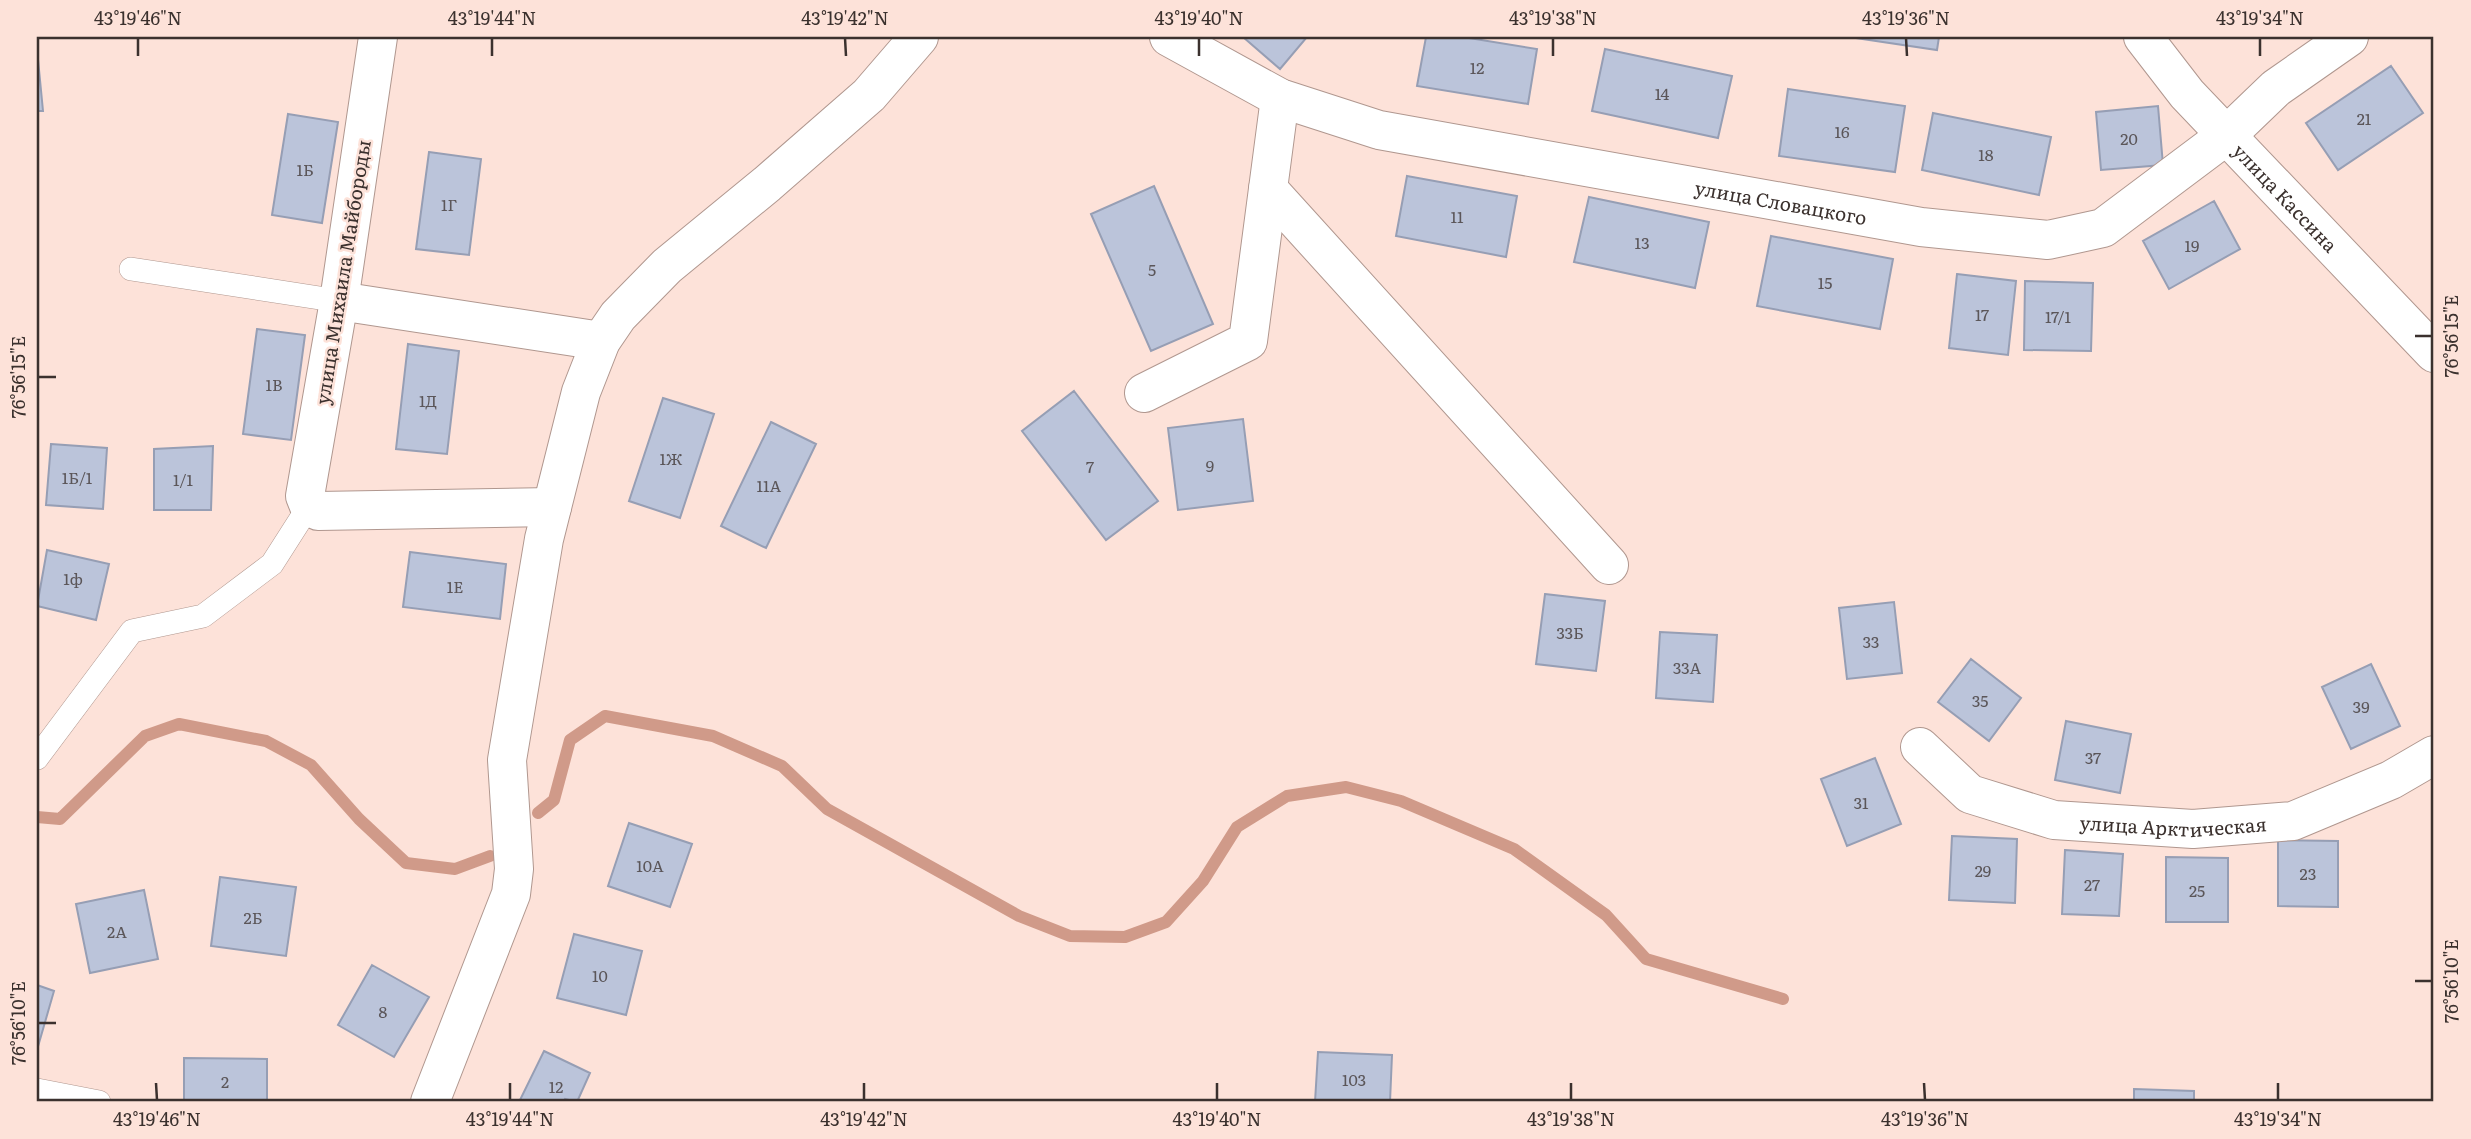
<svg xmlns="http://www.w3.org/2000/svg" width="2471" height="1139" font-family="Literata,serif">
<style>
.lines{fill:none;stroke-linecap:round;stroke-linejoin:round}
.stream{stroke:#d09a89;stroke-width:12}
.building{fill:#bbc4da;stroke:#969eb4;stroke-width:2}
.service-casing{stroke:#b0978f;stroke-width:24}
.minor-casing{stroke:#b0978f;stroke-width:40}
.service{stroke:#fff;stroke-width:23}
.minor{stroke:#fff;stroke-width:38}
.ticks{fill:none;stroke:#3b312e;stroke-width:2.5}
.labels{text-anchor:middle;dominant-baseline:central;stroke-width:5;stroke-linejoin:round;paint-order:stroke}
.number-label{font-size:16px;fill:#5b5659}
.street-label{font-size:19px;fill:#3b312e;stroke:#fde2d9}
.neatline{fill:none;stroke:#3b312e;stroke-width:2.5}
.ticks-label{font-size:18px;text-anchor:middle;fill:#3b312e}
</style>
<rect width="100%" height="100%" fill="#fde2d9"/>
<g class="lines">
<path class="stream" d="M 538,813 L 554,800 L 570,740 L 605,716 L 713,736 L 782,766 L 827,809 L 1019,916 L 1070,936 L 1125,937 L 1166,922 L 1203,881 L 1237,827 L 1287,796 L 1346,787 L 1401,801 L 1514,849 L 1606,915 L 1646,959 L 1783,999
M 37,817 L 60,819 L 145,736 L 179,724 L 266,741 L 311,765 L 359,819 L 406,863 L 455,869 L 490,856"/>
</g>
<path class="building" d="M 1243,37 L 1307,37 L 1280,69 Z
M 1426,37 L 1463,37 L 1537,49 L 1528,104 L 1417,86 Z
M 1849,37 L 1939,37 L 1937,50 Z
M 37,49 L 43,111 L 37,111 Z
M 1605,49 L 1732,76 L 1718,138 L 1592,111 Z
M 2391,66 L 2423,113 L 2338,170 L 2306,123 Z
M 1788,89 L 1905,106 L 1895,172 L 1779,156 Z
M 2158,106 L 2163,165 L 2101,170 L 2096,112 Z
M 1933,113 L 2051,137 L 2039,195 L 1922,170 Z
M 288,114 L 338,122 L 322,223 L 272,215 Z
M 429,152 L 481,159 L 469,255 L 416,249 Z
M 1407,176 L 1517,196 L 1506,257 L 1396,236 Z
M 1154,186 L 1213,324 L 1151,351 L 1091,214 Z
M 1589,197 L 1709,222 L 1695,288 L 1574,262 Z
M 2214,201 L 2240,249 L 2169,289 L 2143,241 Z
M 1771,236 L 1893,259 L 1880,329 L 1757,306 Z
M 1957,274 L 2016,281 L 2008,355 L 1949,348 Z
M 2025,281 L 2093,283 L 2091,351 L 2024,350 Z
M 257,329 L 305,335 L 291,440 L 243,434 Z
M 408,344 L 459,351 L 447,454 L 396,449 Z
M 1074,391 L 1158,501 L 1106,540 L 1022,431 Z
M 663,398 L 714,414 L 680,518 L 629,501 Z
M 1243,419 L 1253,501 L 1178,510 L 1168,428 Z
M 771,422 L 816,444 L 766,548 L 721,526 Z
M 51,444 L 107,448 L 103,509 L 46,505 Z
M 213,446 L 211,510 L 154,510 L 154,449 Z
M 47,550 L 109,564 L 96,620 L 37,606 Z
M 410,552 L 506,564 L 500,619 L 403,607 Z
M 1545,594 L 1605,601 L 1596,671 L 1536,664 Z
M 1894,602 L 1902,673 L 1847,679 L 1839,608 Z
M 1660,632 L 1717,635 L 1713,702 L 1656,698 Z
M 1971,659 L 2021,698 L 1989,741 L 1938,702 Z
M 2371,664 L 2400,726 L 2351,749 L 2322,687 Z
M 2066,721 L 2131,734 L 2120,793 L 2055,780 Z
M 1875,758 L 1901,824 L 1847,846 L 1821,779 Z
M 629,823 L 692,844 L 670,907 L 608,886 Z
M 1952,836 L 2017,839 L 2015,903 L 1949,900 Z
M 2278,840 L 2338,841 L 2338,907 L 2278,906 Z
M 2065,850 L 2123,854 L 2119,916 L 2062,914 Z
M 2166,857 L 2228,858 L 2228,922 L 2166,922 Z
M 220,877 L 296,887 L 286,956 L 211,946 Z
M 144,890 L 158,959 L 90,973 L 76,904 Z
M 574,934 L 642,951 L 626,1015 L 557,998 Z
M 372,965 L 429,997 L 394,1057 L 338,1025 Z
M 37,985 L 54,991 L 37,1050 Z
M 544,1051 L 590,1073 L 577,1102 L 565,1099 L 563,1102 L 519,1102 Z
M 1318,1052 L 1392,1055 L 1390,1102 L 1315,1102 Z
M 184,1058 L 267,1059 L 267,1102 L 184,1102 Z
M 2134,1089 L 2194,1091 L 2194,1102 L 2134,1102 Z"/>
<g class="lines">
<defs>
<path id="service" d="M 131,269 L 339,301
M 37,758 L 132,631 L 203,616 L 272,564 L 309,506
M 37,1090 L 99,1102"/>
<g id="minor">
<path d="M 378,37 L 339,301 L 305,496 L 309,506 L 318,511 L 552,507"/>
<path id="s1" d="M 1169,37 L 1280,98 L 1379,130 L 1921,227 L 2048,240 L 2103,228 L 2227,135 L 2276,88 L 2349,37"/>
<path id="s2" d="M 2143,37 L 2187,94 L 2434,353"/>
<path d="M 1280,98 L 1268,189 L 1609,565"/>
<path d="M 339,301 L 601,341"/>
<path d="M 1144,393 L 1248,341 L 1268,189"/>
<path id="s3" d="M 1920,747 L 1970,794 L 2054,820 L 2193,829 L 2293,821 L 2391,780 L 2434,755"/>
<path d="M 430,1102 L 511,894 L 514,869 L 507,760 L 544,539 L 581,392 L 601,341 L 618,316 L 667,266 L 767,184 L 869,95 L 919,37"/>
</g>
</defs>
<use href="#service" class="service-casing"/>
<use href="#minor" class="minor-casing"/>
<use href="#service" class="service"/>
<use href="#minor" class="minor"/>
</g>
<path class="ticks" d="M 138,38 L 138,56M 492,38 L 492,56M 845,38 L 846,56M 1199,38 L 1199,56M 1553,38 L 1553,56M 1906,38 L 1907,56M 2260,38 L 2260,56M 2415,336 L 2432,336M 38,377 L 56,377M 2415,981 L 2432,981M 38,1023 L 56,1023M 156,1083 L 157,1100M 510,1083 L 510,1100M 864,1083 L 864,1100M 1217,1083 L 1217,1100M 1571,1083 L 1571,1100M 1924,1083 L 1925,1100M 2278,1083 L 2278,1100"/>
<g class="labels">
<g class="number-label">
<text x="1477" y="67">12</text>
<text x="1662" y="93">14</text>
<text x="2364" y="118">21</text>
<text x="1842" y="131">16</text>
<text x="2129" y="138">20</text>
<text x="1986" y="154">18</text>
<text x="305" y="169">1Б</text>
<text x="449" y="204">1Г</text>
<text x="1457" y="216">11</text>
<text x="1642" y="242">13</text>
<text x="2192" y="245">19</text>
<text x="1152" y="269">5</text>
<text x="1825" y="282">15</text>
<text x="1982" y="314">17</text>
<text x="2058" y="316">17/1</text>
<text x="274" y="384">1В</text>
<text x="428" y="400">1Д</text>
<text x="671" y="458">1Ж</text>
<text x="1210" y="465">9</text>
<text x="1090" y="466">7</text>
<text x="77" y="477">1Б/1</text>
<text x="183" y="479">1/1</text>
<text x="769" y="485">11А</text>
<text x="73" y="578">1ф</text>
<text x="455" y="586">1Е</text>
<text x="1570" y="632">33Б</text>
<text x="1871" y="641">33</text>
<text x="1687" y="667">33А</text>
<text x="1980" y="700">35</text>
<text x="2361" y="706">39</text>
<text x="2093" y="757">37</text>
<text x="1861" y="802">31</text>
<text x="650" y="865">10А</text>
<text x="1983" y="870">29</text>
<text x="2308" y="873">23</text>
<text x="2092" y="884">27</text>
<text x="2197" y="890">25</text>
<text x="253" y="917">2Б</text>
<text x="117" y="931">2А</text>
<text x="600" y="975">10</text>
<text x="383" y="1011">8</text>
<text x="1354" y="1079">103</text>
<text x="225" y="1081">2</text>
<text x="556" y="1086">12</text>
</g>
<g class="street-label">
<text stroke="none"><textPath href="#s2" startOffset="215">улица Кассина</textPath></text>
<text stroke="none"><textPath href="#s1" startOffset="639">улица Словацкого</textPath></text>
<text transform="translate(342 272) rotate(-81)">улица Михаила Майбороды</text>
<text stroke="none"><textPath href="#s3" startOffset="276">улица Арктическая</textPath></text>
</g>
</g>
<rect width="2471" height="1139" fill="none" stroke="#fde2d9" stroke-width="77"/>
<rect x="38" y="38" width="2394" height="1062" class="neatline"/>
<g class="ticks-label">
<text x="138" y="25">43°19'46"N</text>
<text x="492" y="25">43°19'44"N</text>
<text x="845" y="25">43°19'42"N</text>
<text x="1199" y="25">43°19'40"N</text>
<text x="1553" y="25">43°19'38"N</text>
<text x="1906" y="25">43°19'36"N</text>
<text x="2260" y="25">43°19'34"N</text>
<text transform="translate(2452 336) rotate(-90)" y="6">76°56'15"E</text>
<text transform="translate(19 377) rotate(-90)" y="6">76°56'15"E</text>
<text transform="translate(2452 981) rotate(-90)" y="6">76°56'10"E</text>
<text transform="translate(19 1023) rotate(-90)" y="6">76°56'10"E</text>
<text x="157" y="1126">43°19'46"N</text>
<text x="510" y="1126">43°19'44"N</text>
<text x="864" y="1126">43°19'42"N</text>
<text x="1217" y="1126">43°19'40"N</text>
<text x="1571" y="1126">43°19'38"N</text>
<text x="1925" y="1126">43°19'36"N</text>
<text x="2278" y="1126">43°19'34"N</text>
</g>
</svg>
